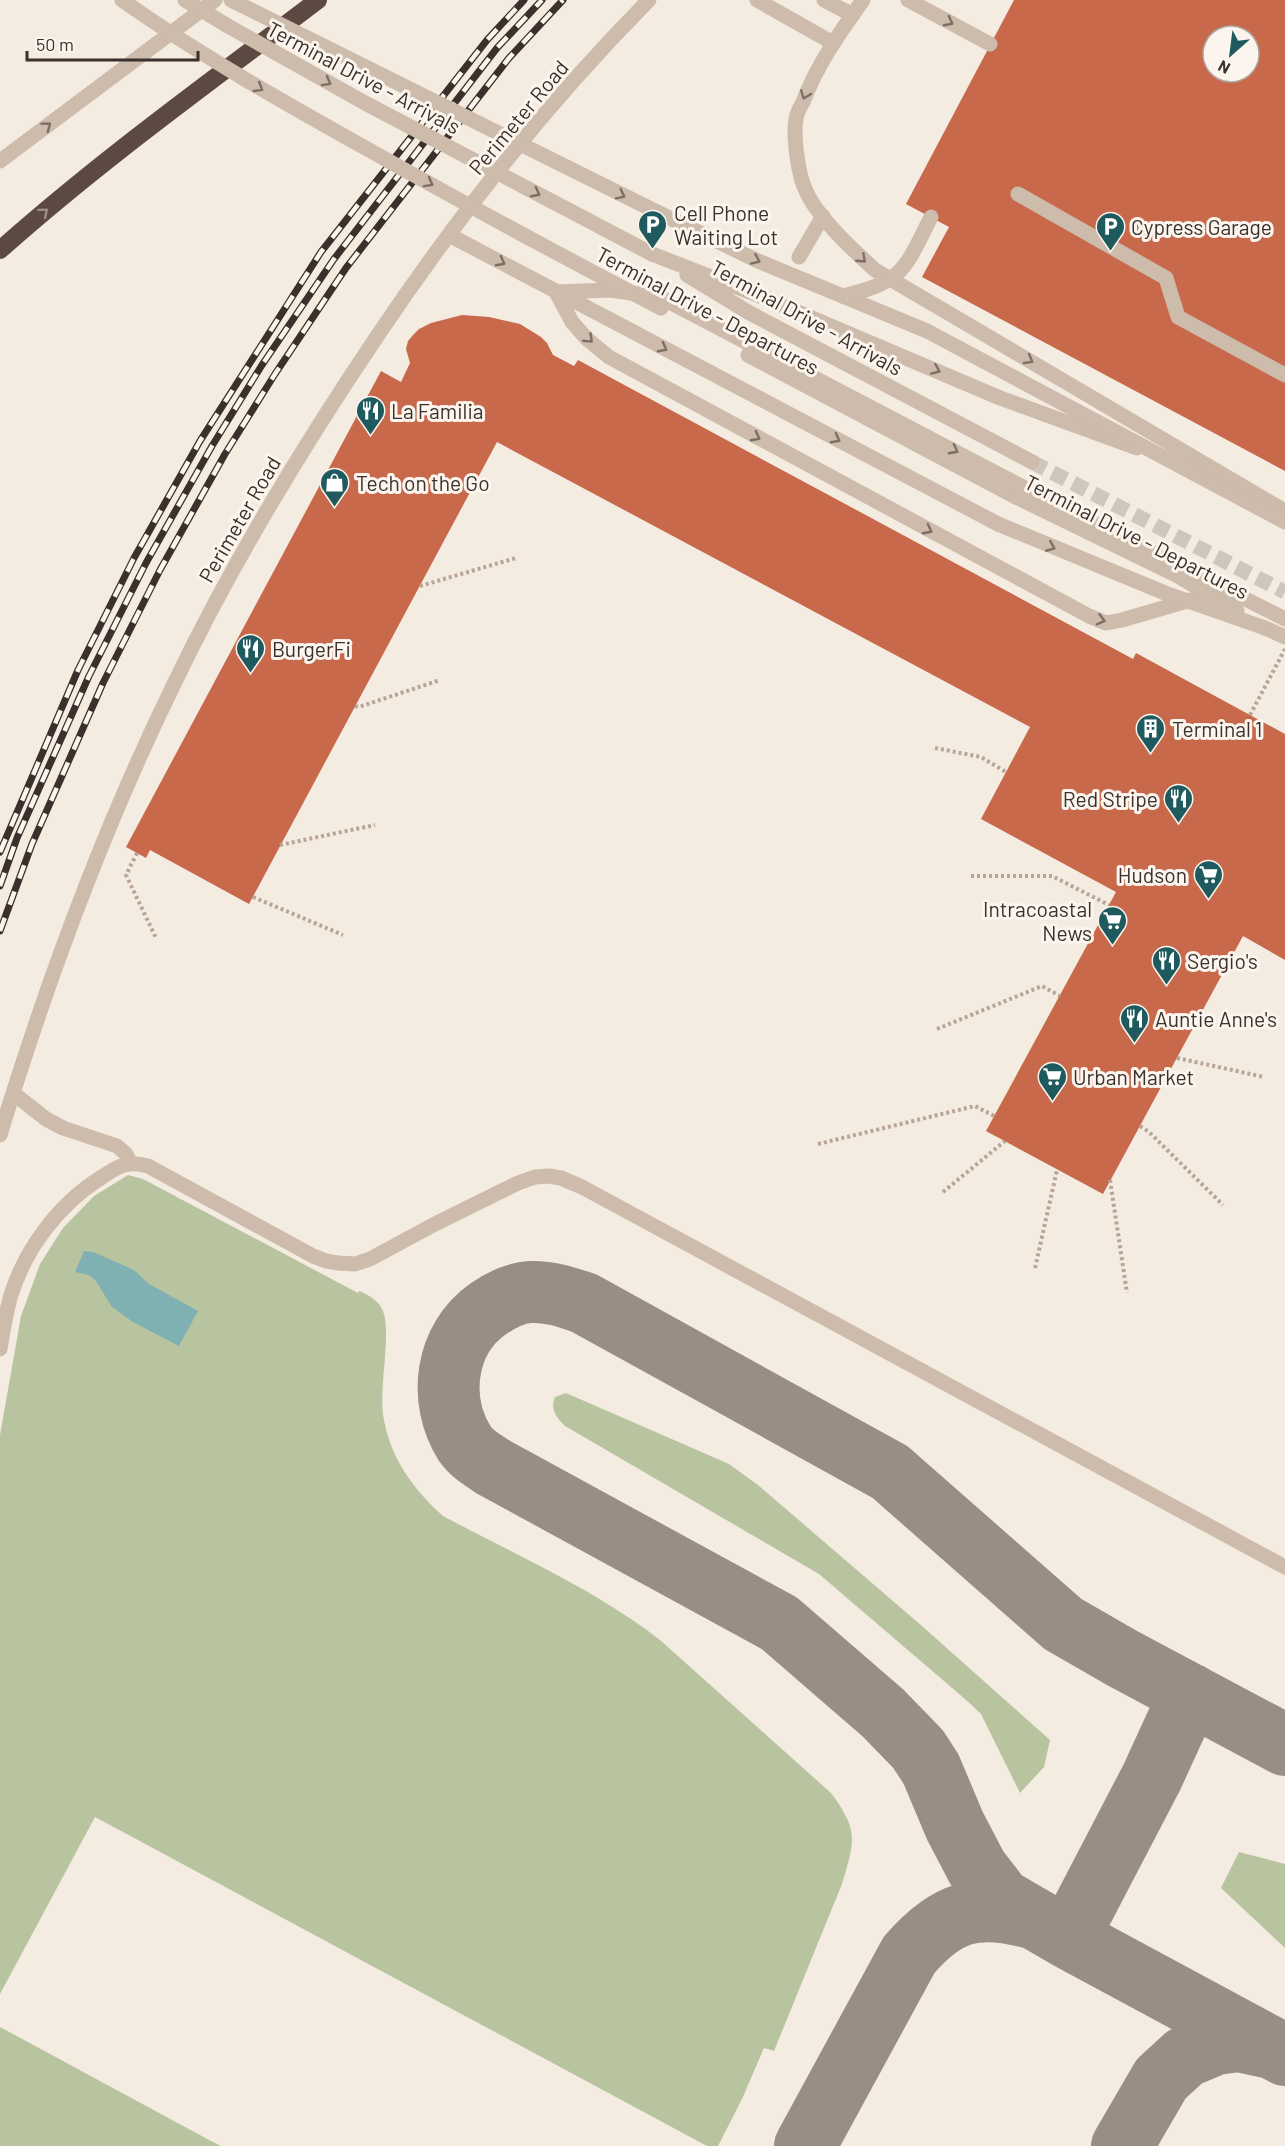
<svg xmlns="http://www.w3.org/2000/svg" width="1285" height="2146" font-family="Barlow,sans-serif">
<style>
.green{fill:#b8c4a0}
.water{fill:#7fb0b2}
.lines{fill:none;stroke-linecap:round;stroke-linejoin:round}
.taxiway{stroke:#988e86;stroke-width:62}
.building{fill:#c8694b;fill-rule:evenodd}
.minor-tunnel{stroke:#cfc6bd;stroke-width:15;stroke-dasharray:15 8;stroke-linecap:butt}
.path{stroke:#b9a596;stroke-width:4;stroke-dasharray:3 3;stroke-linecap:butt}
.minor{stroke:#cdbbac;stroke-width:15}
.highway{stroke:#5c4a42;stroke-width:18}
.rail-casing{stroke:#3b302b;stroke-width:7}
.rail{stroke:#fbf5ee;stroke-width:4.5;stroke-dasharray:14;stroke-linecap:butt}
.path-bridge{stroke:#b9a596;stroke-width:4;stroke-dasharray:3 3;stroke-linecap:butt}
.minor-bridge{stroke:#cdbbac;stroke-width:15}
.oneway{stroke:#7d6f65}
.oneway2{stroke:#9c8e87}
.labels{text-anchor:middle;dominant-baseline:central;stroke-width:6;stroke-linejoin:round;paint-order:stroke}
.street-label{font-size:21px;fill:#3b302b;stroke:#fbf5ee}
.poi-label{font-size:21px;fill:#3b302b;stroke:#fbf5ee;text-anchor:start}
</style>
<rect width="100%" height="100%" fill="#f4ebe1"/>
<path class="green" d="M 128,1175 L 143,1179 L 358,1293 L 359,1291 C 367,1294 377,1300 381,1307 C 394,1328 377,1390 384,1420 C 391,1459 414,1490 443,1516 C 514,1554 596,1590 660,1640 L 831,1793 C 859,1831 855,1840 842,1884 L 774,2051 L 764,2048 L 742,2099 L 718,2146 L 707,2146 L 95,1817 L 0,1994 L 0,1435 L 21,1316 L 40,1264 L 63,1228 L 94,1196 Z
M 566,1393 L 729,1464 L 758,1485 L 922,1626 L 1050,1740 L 1044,1767 L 1020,1793 L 981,1714 L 965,1699 L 819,1574 L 565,1426 C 556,1417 550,1410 555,1397 Z
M 1239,1852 L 1285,1864 L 1285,1948 L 1221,1888 Z
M 0,2027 L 211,2141 L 221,2146 L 0,2146 Z"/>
<path class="water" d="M 84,1251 L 93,1252 L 134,1270 L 149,1284 L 198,1311 L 179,1346 L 133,1322 L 112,1307 L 96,1281 L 89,1275 L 75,1272 Z"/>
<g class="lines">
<path class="taxiway" d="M 1285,1745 L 1122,1658 L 1063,1624 L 890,1472 L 584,1303 C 566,1297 549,1291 530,1292 C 515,1293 501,1300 488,1309 C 445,1339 437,1400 465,1444 C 472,1454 483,1460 493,1467 L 779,1623 L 883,1713 L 918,1749 L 931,1769 L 955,1826 L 977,1868 L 1001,1899 L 1068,1938 L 1285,2055
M 1068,1938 L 1152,1777 L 1190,1694
M 805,2146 L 909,1955 C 947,1911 976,1903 1032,1918
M 1122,2146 L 1161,2079 L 1185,2057 L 1216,2044 L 1238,2041 L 1271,2048"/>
</g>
<path class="building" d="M 1014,0 L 1285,0 L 1285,471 L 922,277 L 949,227 L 906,204 ZM 1213,36 L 1249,36 L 1249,72 L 1213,72 Z
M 462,315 L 489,317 L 520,324 L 541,337 L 547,343 L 553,355 L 574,366 L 578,360 L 1133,659 L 1136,653 L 1285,734 L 1285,960 L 1243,936 L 1103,1194 L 986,1131 L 1116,892 L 981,819 L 1030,727 L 497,442 L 249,904 L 150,850 L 146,858 L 126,847 L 381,371 L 401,382 L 410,363 L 406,349 L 408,341 L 413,335 L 419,329 L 431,323 Z"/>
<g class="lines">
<path class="minor-tunnel" d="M 1032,462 L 1285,592"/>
<path class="path" d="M 420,586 L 516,558
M 355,706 L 359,707 L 440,680
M 935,748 L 981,757 L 1006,772
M 280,845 L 375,825
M 137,853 L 126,875 L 156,938
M 971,876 L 1052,876 L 1109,905
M 253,897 L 343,935
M 937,1029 L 1042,986 L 1060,996
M 1177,1058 L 1264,1077
M 1140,1126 L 1149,1132 L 1223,1205
M 818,1144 L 975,1106 L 994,1116
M 1110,1180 L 1127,1293
M 943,1192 L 1005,1141
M 1035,1268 L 1057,1170"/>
<path class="minor" d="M 757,0 L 833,43
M 824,0 L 853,15
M 863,0 C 840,32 817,65 803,102 C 800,107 797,113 796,119 C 793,136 798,175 806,191 C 818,218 853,250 875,270 L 1285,511
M 908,0 L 990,44
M 0,161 L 215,0
M 1018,194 L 1166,278 L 1178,317 L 1285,375
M 647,207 L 758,261 L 927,331
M 449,235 L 998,524
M 652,254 L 760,296 L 1000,398 L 1137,448
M 799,257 L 823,216
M 687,275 L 748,312 L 1032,462
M 556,292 L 610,290 L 660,297 L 1017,484 L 1285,619
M 556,292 L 572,322 L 587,339 L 609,357 L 1089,616 L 1106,623 L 1122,620 L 1194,599
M 748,355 L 1016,497
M 1265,628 L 1285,637
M 13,1093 L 46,1119 L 63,1128 L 117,1146 L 126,1154 L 130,1162
M 0,1135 C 47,981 103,829 174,684 C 232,563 303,446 378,335 C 458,216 548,102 649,0
M 0,1349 C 3,1331 6,1312 11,1295 C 26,1247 60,1203 102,1177 C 118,1166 128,1160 148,1166 L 313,1256 L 326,1261 L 338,1263 L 355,1264 L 370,1259 L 435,1224 L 518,1183 L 535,1177 L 549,1176 L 561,1178 L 582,1187 L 1285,1567"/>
<path class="highway" d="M 0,250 C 101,160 210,82 318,0"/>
<defs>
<path id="rail" d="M 0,852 L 78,670 L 134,558 L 200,441 L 321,252 L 487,40 L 524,0
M 0,886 L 17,838 L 89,676 L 146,563 L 212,446 L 262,365 L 334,259 L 497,48 L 542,0
M 0,931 L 32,844 L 103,683 L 160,570 L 225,454 L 275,374 L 346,268 L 509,58 L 563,0"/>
</defs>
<use href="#rail" class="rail-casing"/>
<use href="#rail" class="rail"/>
<path class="path-bridge" d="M 1250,715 L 1285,649"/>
<path class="minor-bridge" d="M 122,0 C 208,61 301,112 394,164 C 482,213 571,261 661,308
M 185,0 L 228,26 L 365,103 L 652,254
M 231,0 L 647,207
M 842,296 C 903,282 904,271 931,217
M 927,331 L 1285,522
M 1016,497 L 1178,576 L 1237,611
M 998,524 L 1165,593 L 1265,628"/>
</g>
<defs><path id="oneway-chevron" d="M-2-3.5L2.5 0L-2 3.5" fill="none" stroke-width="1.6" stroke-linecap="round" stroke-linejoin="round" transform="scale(1.5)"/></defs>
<g class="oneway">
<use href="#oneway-chevron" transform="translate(949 22) rotate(28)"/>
<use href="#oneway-chevron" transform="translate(327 82) rotate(29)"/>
<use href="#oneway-chevron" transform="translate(259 88) rotate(31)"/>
<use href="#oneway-chevron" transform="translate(805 95) rotate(111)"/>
<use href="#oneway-chevron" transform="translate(47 126) rotate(-37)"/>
<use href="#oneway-chevron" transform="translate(429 183) rotate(29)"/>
<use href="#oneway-chevron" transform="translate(536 193) rotate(28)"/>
<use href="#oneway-chevron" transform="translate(621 195) rotate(26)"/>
<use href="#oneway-chevron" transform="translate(862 259) rotate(43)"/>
<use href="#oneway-chevron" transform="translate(756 260) rotate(24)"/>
<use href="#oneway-chevron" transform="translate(501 262) rotate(28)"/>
<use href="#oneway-chevron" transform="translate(589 339) rotate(44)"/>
<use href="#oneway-chevron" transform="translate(663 348) rotate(28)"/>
<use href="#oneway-chevron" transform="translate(1029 360) rotate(30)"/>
<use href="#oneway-chevron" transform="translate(936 370) rotate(23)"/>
<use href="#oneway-chevron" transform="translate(756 437) rotate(28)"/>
<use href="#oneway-chevron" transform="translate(836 439) rotate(28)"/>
<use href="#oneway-chevron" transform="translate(954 450) rotate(28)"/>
<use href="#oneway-chevron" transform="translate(928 530) rotate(28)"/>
<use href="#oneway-chevron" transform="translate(1051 547) rotate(22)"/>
<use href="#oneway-chevron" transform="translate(1101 620) rotate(15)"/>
</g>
<use class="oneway2" href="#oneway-chevron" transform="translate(44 212) rotate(-40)"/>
<defs>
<symbol id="parking-pin" viewBox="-11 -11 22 30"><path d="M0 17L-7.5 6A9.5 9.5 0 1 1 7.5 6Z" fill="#1f5a5e" stroke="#fbf5ee"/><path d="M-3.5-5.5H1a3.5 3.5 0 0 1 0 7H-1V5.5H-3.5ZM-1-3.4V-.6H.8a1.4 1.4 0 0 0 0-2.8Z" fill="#fff"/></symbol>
<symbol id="restaurant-pin" viewBox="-11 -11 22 30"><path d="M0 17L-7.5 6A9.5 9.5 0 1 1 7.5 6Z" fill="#1f5a5e" stroke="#fbf5ee"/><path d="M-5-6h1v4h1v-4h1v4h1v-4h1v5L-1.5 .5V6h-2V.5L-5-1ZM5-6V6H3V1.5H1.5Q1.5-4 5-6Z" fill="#fff"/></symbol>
<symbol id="shop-pin" viewBox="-11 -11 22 30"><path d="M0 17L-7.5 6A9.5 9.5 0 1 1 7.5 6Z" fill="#1f5a5e" stroke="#fbf5ee"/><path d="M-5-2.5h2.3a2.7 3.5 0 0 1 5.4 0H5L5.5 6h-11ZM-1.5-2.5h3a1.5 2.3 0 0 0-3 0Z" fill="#fff"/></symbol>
<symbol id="building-pin" viewBox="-11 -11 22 30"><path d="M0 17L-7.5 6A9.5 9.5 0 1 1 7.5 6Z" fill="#1f5a5e" stroke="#fbf5ee"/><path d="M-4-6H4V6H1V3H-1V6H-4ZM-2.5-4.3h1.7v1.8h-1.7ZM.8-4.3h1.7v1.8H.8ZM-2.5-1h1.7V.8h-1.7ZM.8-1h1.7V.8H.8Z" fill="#fff"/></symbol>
<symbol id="supermarket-pin" viewBox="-11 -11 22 30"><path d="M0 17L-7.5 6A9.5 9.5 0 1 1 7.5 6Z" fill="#1f5a5e" stroke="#fbf5ee"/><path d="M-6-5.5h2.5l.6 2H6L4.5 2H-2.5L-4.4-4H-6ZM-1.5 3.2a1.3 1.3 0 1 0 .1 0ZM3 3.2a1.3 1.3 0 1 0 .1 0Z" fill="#fff"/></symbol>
</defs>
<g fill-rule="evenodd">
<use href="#parking-pin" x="636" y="208" width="33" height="45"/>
<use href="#parking-pin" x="1094" y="210" width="33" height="45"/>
<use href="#restaurant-pin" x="354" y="394" width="33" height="45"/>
<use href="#shop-pin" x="318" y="466" width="33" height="45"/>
<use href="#restaurant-pin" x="234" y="632" width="33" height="45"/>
<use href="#building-pin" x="1134" y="712" width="33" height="45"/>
<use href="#restaurant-pin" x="1162" y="782" width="33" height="45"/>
<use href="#supermarket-pin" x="1192" y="858" width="33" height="45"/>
<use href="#supermarket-pin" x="1096" y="904" width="33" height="45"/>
<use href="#restaurant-pin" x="1150" y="944" width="33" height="45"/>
<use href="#restaurant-pin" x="1118" y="1002" width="33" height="45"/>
<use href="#supermarket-pin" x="1036" y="1060" width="33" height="45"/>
</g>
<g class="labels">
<g class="street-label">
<text transform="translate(364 77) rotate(28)">Terminal Drive - Arrivals</text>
<text transform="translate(518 117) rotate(-50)">Perimeter Road</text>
<text transform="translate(708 310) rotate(28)">Terminal Drive - Departures</text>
<text transform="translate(807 317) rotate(29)">Terminal Drive - Arrivals</text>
<text transform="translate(239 519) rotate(-60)">Perimeter Road</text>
<text transform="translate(1137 536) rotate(27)">Terminal Drive - Departures</text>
</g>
<g class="poi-label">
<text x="674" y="212">Cell Phone<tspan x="674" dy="24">Waiting Lot</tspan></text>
<text x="1131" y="226">Cypress Garage</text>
<text x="391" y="410">La Familia</text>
<text x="356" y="482">Tech on the Go</text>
<text x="272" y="648">BurgerFi</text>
<text x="1172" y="728">Terminal 1</text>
<text x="1158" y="798" text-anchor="end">Red Stripe</text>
<text x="1187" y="874" text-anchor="end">Hudson</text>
<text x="1092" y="908" text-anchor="end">Intracoastal<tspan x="1092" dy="24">News</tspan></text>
<text x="1187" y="960">Sergio's</text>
<text x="1155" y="1018">Auntie Anne's</text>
<text x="1073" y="1076">Urban Market</text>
</g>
</g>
<g transform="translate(1231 54) rotate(208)"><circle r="28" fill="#fbf5ee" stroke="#aea6a0" stroke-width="1.5"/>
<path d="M0-4.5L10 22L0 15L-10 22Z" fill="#1f5a5e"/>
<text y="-9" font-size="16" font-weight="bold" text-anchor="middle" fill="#3b302b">N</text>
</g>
<path d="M27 51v9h171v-9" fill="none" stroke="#3b302b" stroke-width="3"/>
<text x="36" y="51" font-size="18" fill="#3b302b" stroke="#fbf5ee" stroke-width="4.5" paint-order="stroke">50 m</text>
</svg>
